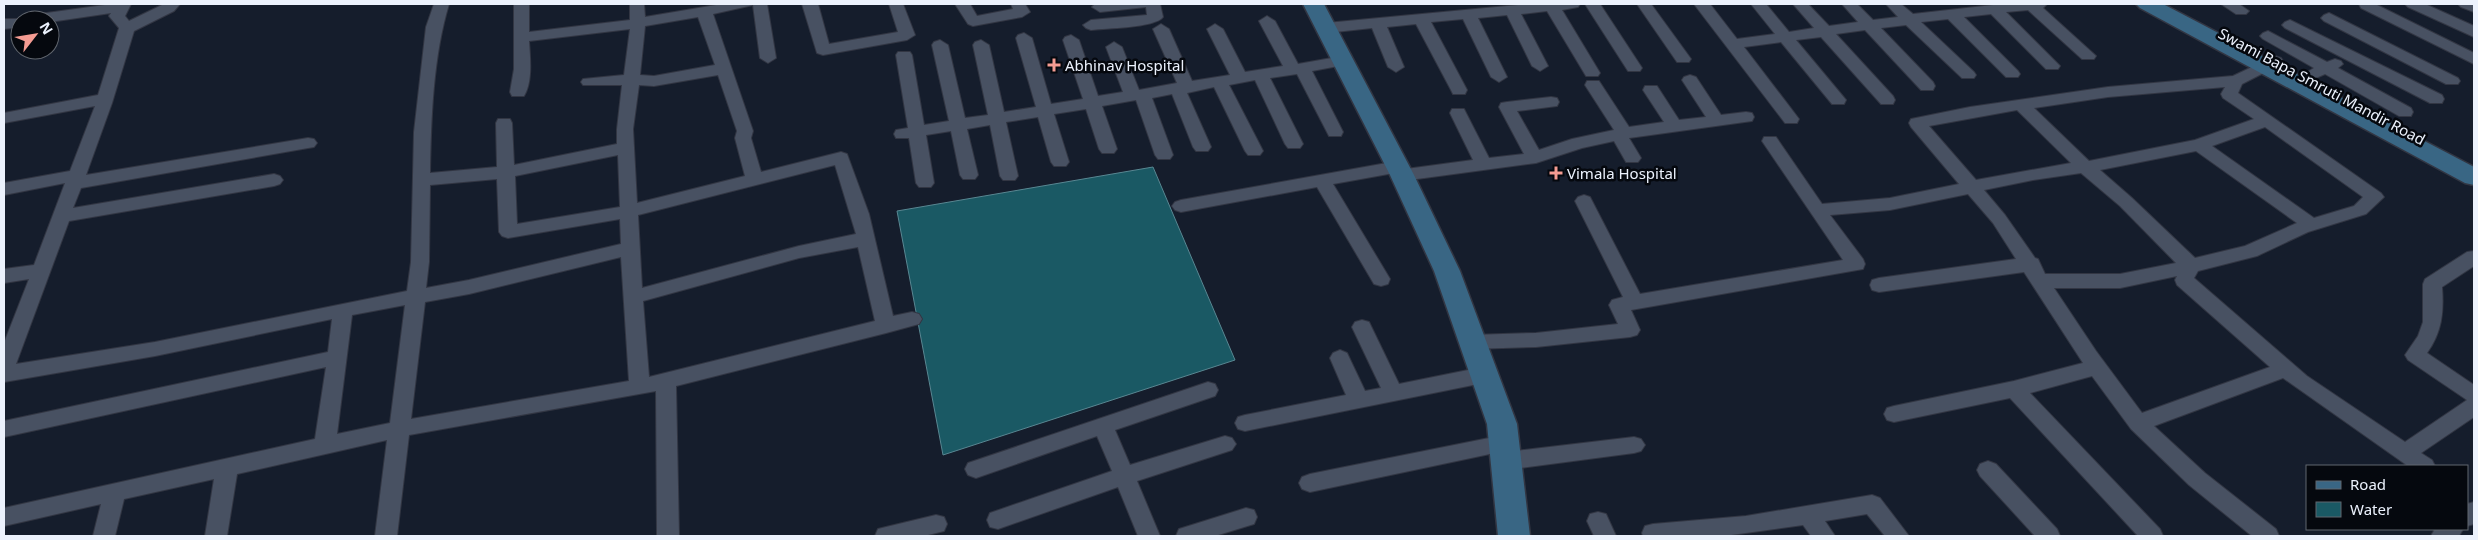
<svg xmlns="http://www.w3.org/2000/svg" width="2478" height="540" font-family="'Noto Sans',sans-serif">
<style>
.water{fill:#1a5964;stroke:#598792}
.lines{fill:none;stroke-linecap:round;stroke-linejoin:round}
.street-casing{stroke:#323643;stroke-width:2}
.secondary-casing{stroke:#323643;stroke-width:3}
.street{fill:#485162;fill-rule:evenodd}
.secondary{fill:#396684;fill-rule:evenodd}
.poi-dot{fill:#f59c93;stroke:#05080e;stroke-width:2}
.labels{text-anchor:middle;dominant-baseline:central;stroke-width:5;stroke-linejoin:round;paint-order:stroke}
.poi-label{font-size:15px;fill:#ecf2fd;stroke:#05080e;text-anchor:start}
.street-label{font-size:15px;fill:#ecf2fd;stroke:#05080e}
</style>
<rect width="100%" height="100%" fill="#151d2c"/>
<path class="water" d="M 1153,167 L 1235,360 L 943,455 L 897,211 Z"/>
<g class="lines">
<defs>
<path id="street" d="M 112,4 L 131,4 L 125,16 L 129,21 L 164,4 L 180,4 L 174,11 L 134,31 L 112,103 L 86,175 L 308,138 L 314,139 L 317,143 L 314,147 L 308,148 L 81,188 L 73,208 L 274,174 L 280,176 L 283,180 L 280,184 L 274,186 L 69,221 L 16,364 L 155,342 L 407,291 L 411,262 L 414,132 L 426,27 L 434,4 L 449,4 C 433,57 431,118 430,173 L 497,167 L 496,123 L 498,119 L 510,119 L 512,123 L 514,165 L 617,144 L 617,129 L 622,85 L 583,85 L 581,82 L 583,79 L 624,75 L 630,29 L 529,41 C 530,57 533,81 524,96 L 512,96 L 510,92 L 514,69 L 514,4 L 529,4 L 529,32 L 630,20 L 630,4 L 644,4 L 645,17 L 722,4 L 767,4 L 776,58 L 768,63 L 760,58 L 753,5 L 713,14 L 753,131 L 751,138 L 761,172 L 841,152 L 847,154 L 869,214 L 893,316 L 912,312 L 919,314 L 922,319 L 919,324 L 886,333 L 676,386 L 679,536 L 657,536 L 656,391 L 409,435 L 397,536 L 375,536 L 387,440 L 237,474 L 227,536 L 205,536 L 214,479 L 124,499 L 115,536 L 93,536 L 101,504 L 4,526 L 4,508 L 315,439 L 326,367 L 4,437 L 4,421 L 328,352 L 332,319 L 155,356 L 4,382 L 4,343 L 29,279 L 4,283 L 4,269 L 34,265 L 65,183 L 4,195 L 4,183 L 70,171 L 95,106 L 4,123 L 4,113 L 98,95 L 119,28 L 109,16 L 111,13 L 50,22 L 50,20 L 20,20 L 20,27 L 4,29 L 4,19 L 25,19 L 32,15 ZM 698,17 L 715,65 L 654,76 L 640,75 L 645,26 ZM 718,75 L 737,131 L 735,138 L 745,176 L 637,203 L 633,129 L 639,85 L 654,86 ZM 618,155 L 620,207 L 517,224 L 515,176 ZM 835,165 L 856,234 L 799,246 L 642,288 L 638,215 ZM 497,179 L 499,232 L 502,236 L 508,238 L 620,219 L 621,244 L 469,280 L 426,288 L 429,262 L 430,185 ZM 858,247 L 875,321 L 649,377 L 643,301 L 799,258 ZM 621,257 L 629,381 L 411,419 L 425,302 L 469,294 ZM 405,305 L 390,423 L 337,434 L 352,315 Z
M 802,4 L 818,4 L 829,44 L 898,32 L 889,4 L 903,4 L 915,35 L 907,40 L 823,55 L 817,53 Z
M 955,4 L 970,4 L 977,16 L 1013,9 L 1011,4 L 1025,4 L 1030,12 L 1022,17 L 973,26 L 968,24 Z
M 1095,4 L 1160,4 L 1163,17 C 1155,28 1105,28 1091,30 L 1086,28 L 1083,25 L 1091,20 L 1147,15 L 1146,7 L 1100,12 L 1092,7 Z
M 1529,4 L 1580,4 L 1578,7 L 1562,10 L 1600,73 L 1598,76 L 1586,76 L 1547,11 L 1521,14 L 1548,66 L 1540,71 L 1532,66 L 1507,15 L 1478,18 L 1507,77 L 1499,82 L 1491,77 L 1463,19 L 1431,22 L 1467,90 L 1465,94 L 1453,94 L 1451,90 L 1416,24 L 1387,27 L 1404,67 L 1396,72 L 1388,67 L 1372,28 L 1326,33 L 1318,28 L 1326,23 Z
M 1585,4 L 1600,4 L 1642,68 L 1640,71 L 1628,71 Z
M 1637,4 L 1651,4 L 1691,59 L 1689,62 L 1677,62 Z
M 1694,4 L 1710,4 L 1737,39 L 1775,34 L 1751,4 L 1766,4 L 1789,32 L 1814,28 L 1793,4 L 1808,4 L 1829,26 L 1858,22 L 1842,4 L 1857,4 L 1873,20 L 1898,17 L 1886,4 L 1901,4 L 1913,14 L 2002,4 L 2047,4 L 2043,8 L 2096,56 L 2094,59 L 2082,59 L 2028,10 L 2006,12 L 2060,66 L 2058,69 L 2046,69 L 1991,14 L 1964,17 L 2018,71 L 2020,74 L 2018,77 L 2006,77 L 1948,19 L 1921,22 L 1974,72 L 1976,75 L 1974,78 L 1962,78 L 1906,25 L 1881,28 L 1933,82 L 1935,86 L 1933,90 L 1921,90 L 1865,30 L 1836,34 L 1893,96 L 1895,100 L 1893,104 L 1881,104 L 1821,37 L 1796,40 L 1846,100 L 1844,104 L 1832,104 L 1781,42 L 1744,47 L 1799,119 L 1797,123 L 1785,123 Z
M 2221,4 L 2239,4 L 2249,11 L 2246,14 L 2236,14 Z
M 2359,4 L 2375,4 L 2474,53 L 2474,64 L 2361,8 Z
M 2405,4 L 2425,4 L 2474,26 L 2474,37 L 2408,7 Z
M 2458,4 L 2474,4 L 2474,12 L 2461,7 Z
M 2329,13 L 2458,78 L 2460,81 L 2458,84 L 2446,84 L 2324,21 L 2321,18 L 2324,15 Z
M 1267,16 L 1275,21 L 1298,64 L 1343,56 L 1351,61 L 1349,64 L 1312,71 L 1343,132 L 1341,136 L 1329,136 L 1297,74 L 1270,78 L 1303,144 L 1300,148 L 1288,148 L 1285,144 L 1255,80 L 1229,85 L 1263,151 L 1260,155 L 1248,155 L 1245,151 L 1214,87 L 1187,93 L 1211,147 L 1208,151 L 1196,151 L 1193,147 L 1172,94 L 1152,98 L 1173,155 L 1170,159 L 1158,159 L 1155,155 L 1136,100 L 1102,106 L 1117,149 L 1114,153 L 1102,153 L 1099,149 L 1086,109 L 1054,114 L 1069,162 L 1066,166 L 1054,166 L 1051,162 L 1038,117 L 1006,122 L 1018,176 L 1015,180 L 1003,180 L 1000,176 L 990,125 L 967,129 L 978,175 L 975,179 L 963,179 L 960,175 L 951,131 L 926,135 L 934,183 L 931,187 L 919,187 L 916,183 L 909,138 L 896,138 L 894,134 L 896,130 L 908,128 L 896,55 L 898,52 L 910,52 L 912,55 L 924,125 L 949,121 L 932,45 L 934,42 L 940,40 L 948,45 L 965,118 L 988,115 L 973,45 L 975,42 L 981,40 L 989,45 L 1004,112 L 1036,107 L 1016,38 L 1018,35 L 1024,33 L 1032,38 L 1051,104 L 1083,99 L 1063,40 L 1065,37 L 1071,35 L 1079,40 L 1098,96 L 1123,92 L 1106,47 L 1114,42 L 1122,47 L 1139,90 L 1177,83 L 1153,29 L 1161,24 L 1169,29 L 1192,81 L 1230,75 L 1207,29 L 1215,24 L 1223,29 L 1245,72 L 1283,66 L 1259,21 Z
M 2290,20 L 2442,95 L 2444,99 L 2442,103 L 2430,103 L 2285,28 L 2282,25 L 2285,22 Z
M 2268,31 L 2327,62 L 2335,59 L 2341,61 L 2343,64 L 2338,68 L 2411,108 L 2413,112 L 2411,116 L 2399,116 L 2325,74 L 2307,82 L 2301,80 L 2299,77 L 2314,68 L 2263,39 L 2260,36 L 2263,33 Z
M 2275,56 L 2281,58 L 2283,61 L 2281,64 L 2242,84 L 2238,93 L 2381,193 L 2384,197 L 2366,214 L 2308,232 L 2257,256 L 2198,271 L 2194,278 L 2307,376 L 2405,442 L 2467,400 L 2408,360 L 2405,355 L 2418,336 L 2423,322 L 2423,284 L 2425,279 L 2467,252 L 2474,251 L 2474,266 L 2442,287 C 2444,312 2442,332 2427,353 L 2474,385 L 2474,417 L 2421,453 L 2432,460 L 2435,466 L 2408,466 L 2283,378 L 2154,426 L 2205,473 L 2276,529 L 2279,536 L 2252,536 L 2189,485 L 2131,429 L 2092,376 L 2030,393 L 2160,529 L 2163,536 L 2138,536 L 2010,398 L 1894,422 L 1887,420 L 1884,414 L 1887,408 L 1894,406 L 2014,381 L 2083,363 L 2024,272 L 1879,292 L 1872,290 L 1870,285 L 1872,280 L 1879,278 L 2016,259 L 1993,223 L 1968,194 L 1890,210 L 1830,215 L 1863,259 L 1865,264 L 1863,269 L 1631,310 L 1640,330 L 1637,335 L 1630,337 L 1536,347 L 1471,349 L 1464,347 L 1461,342 L 1464,337 L 1471,335 L 1536,333 L 1618,324 L 1609,305 L 1612,300 L 1623,297 L 1575,201 L 1578,197 L 1584,195 L 1590,197 L 1640,294 L 1843,260 L 1762,141 L 1764,137 L 1776,137 L 1822,204 L 1890,198 L 1959,184 L 1911,127 L 1909,123 L 1911,119 L 1970,107 L 2108,87 L 2233,76 ZM 2225,87 L 2221,94 L 2223,98 L 2254,119 L 2195,140 L 2089,161 L 2034,108 L 2108,97 ZM 2017,110 L 2071,163 L 1976,180 L 1929,126 ZM 2265,127 L 2363,197 L 2354,206 L 2314,218 L 2212,146 ZM 2196,151 L 2297,223 L 2245,246 L 2195,258 L 2132,198 L 2100,170 ZM 2081,173 L 2120,206 L 2176,263 L 2120,274 L 2045,274 L 2038,259 L 2035,258 L 2005,215 L 1984,190 L 2033,180 ZM 2177,276 L 2175,280 L 2177,285 L 2270,367 L 2142,413 L 2096,351 L 2054,288 L 2120,288 Z
M 1690,75 L 1696,77 L 1721,115 L 1746,112 L 1752,113 L 1754,117 L 1752,121 L 1629,138 L 1641,158 L 1638,162 L 1626,162 L 1614,141 L 1582,148 L 1536,163 L 1402,181 L 1396,179 L 1394,173 L 1333,184 L 1390,279 L 1388,284 L 1381,286 L 1374,284 L 1317,187 L 1181,212 L 1175,210 L 1172,206 L 1175,202 L 1181,200 L 1398,161 L 1404,163 L 1406,169 L 1473,160 L 1450,113 L 1452,109 L 1464,109 L 1466,113 L 1489,158 L 1524,154 L 1499,107 L 1501,103 L 1507,102 L 1551,97 L 1557,98 L 1559,102 L 1557,106 L 1517,111 L 1539,150 L 1572,139 L 1614,130 L 1585,85 L 1587,81 L 1599,81 L 1629,127 L 1664,122 L 1643,90 L 1645,86 L 1657,86 L 1679,120 L 1706,117 L 1682,80 L 1684,77 Z
M 1362,320 L 1369,322 L 1399,384 L 1483,367 L 1490,370 L 1493,375 L 1490,380 L 1483,383 L 1245,431 L 1238,429 L 1235,423 L 1238,417 L 1245,415 L 1346,395 L 1330,358 L 1333,353 L 1340,350 L 1347,353 L 1365,391 L 1381,388 L 1352,327 L 1355,322 Z
M 1208,382 L 1215,384 L 1218,390 L 1215,396 L 1115,430 L 1130,465 L 1225,436 L 1232,438 L 1236,444 L 1232,450 L 1137,481 L 1160,536 L 1138,536 L 1118,487 L 998,529 L 990,527 L 987,520 L 990,513 L 1112,471 L 1097,436 L 976,478 L 968,475 L 965,469 L 968,463 Z
M 1504,435 L 1511,437 L 1515,443 L 1511,449 L 1504,451 L 1310,492 L 1302,489 L 1299,483 L 1302,477 L 1310,474 Z
M 1634,437 L 1641,439 L 1645,445 L 1641,451 L 1634,453 L 1506,470 L 1498,467 L 1495,461 L 1498,455 L 1506,452 Z
M 1988,461 L 1996,464 L 2057,529 L 2060,536 L 2035,536 L 1980,476 L 1977,470 L 1980,464 Z
M 1872,495 L 1880,498 L 1909,536 L 1885,536 L 1867,514 L 1825,521 L 1835,536 L 1811,536 L 1803,525 L 1724,536 L 1643,536 L 1642,533 L 1645,526 L 1653,524 L 1746,516 Z
M 2474,502 L 2474,524 L 2467,526 L 2467,504 Z
M 1246,508 L 1254,510 L 1257,517 L 1254,524 L 1215,536 L 1176,536 L 1179,529 Z
M 1598,512 L 1606,514 L 1616,536 L 1594,536 L 1587,521 L 1590,514 Z
M 936,515 L 944,517 L 947,524 L 944,531 L 924,536 L 875,536 L 878,529 L 886,527 Z
M 2435,529 L 2463,529 L 2459,536 L 2431,536 Z"/>
<path id="secondary" d="M 1303,4 L 1324,4 L 1414,175 L 1460,271 L 1517,424 L 1530,536 L 1498,536 L 1487,424 L 1434,271 L 1390,175 Z
M 2136,4 L 2163,4 L 2474,167 L 2474,185 L 2465,183 L 2140,8 Z"/>
</defs>
<use href="#street" class="street-casing"/>
<use href="#secondary" class="secondary-casing"/>
<use href="#street" class="street"/>
<use href="#secondary" class="secondary"/>
</g>
<g class="poi-dot">
<path d="M1051.5 57.5h5v5h5v5h-5v5h-5v-5h-5v-5h5z"/>
<path d="M1553.5 165.5h5v5h5v5h-5v5h-5v-5h-5v-5h5z"/>
</g>
<g class="labels">
<g class="poi-label">
<text x="1065" y="65">Abhinav Hospital</text>
<text x="1567" y="173">Vimala Hospital</text>
</g>
<g class="street-label">
<text transform="translate(2322 86) rotate(28)">Swami Bapa Smruti Mandir Road</text>
</g>
</g>
<rect width="2478" height="540" fill="none" stroke="#ecf2fd" stroke-width="10"/>
<rect x="2306" y="465" width="162" height="65" fill="#05080e" stroke="#61666e"/>
<rect x="2316" y="481" width="25" height="8" fill="#396684" stroke="#61666e"/>
<text x="2350" y="490" font-size="15" fill="#ecf2fd">Road</text>
<rect x="2316" y="502" width="25" height="15" fill="#1a5964" stroke="#61666e"/>
<text x="2350" y="515" font-size="15" fill="#ecf2fd">Water</text>
<g transform="translate(35 35) rotate(59)"><circle r="24" fill="#05080e" stroke="#61666e"/>
<path d="M0-4L9 19L0 12L-9 19Z" fill="#f59c93"/>
<text y="-8" font-size="14" font-weight="bold" text-anchor="middle" fill="#ecf2fd">N</text>
</g>
</svg>
